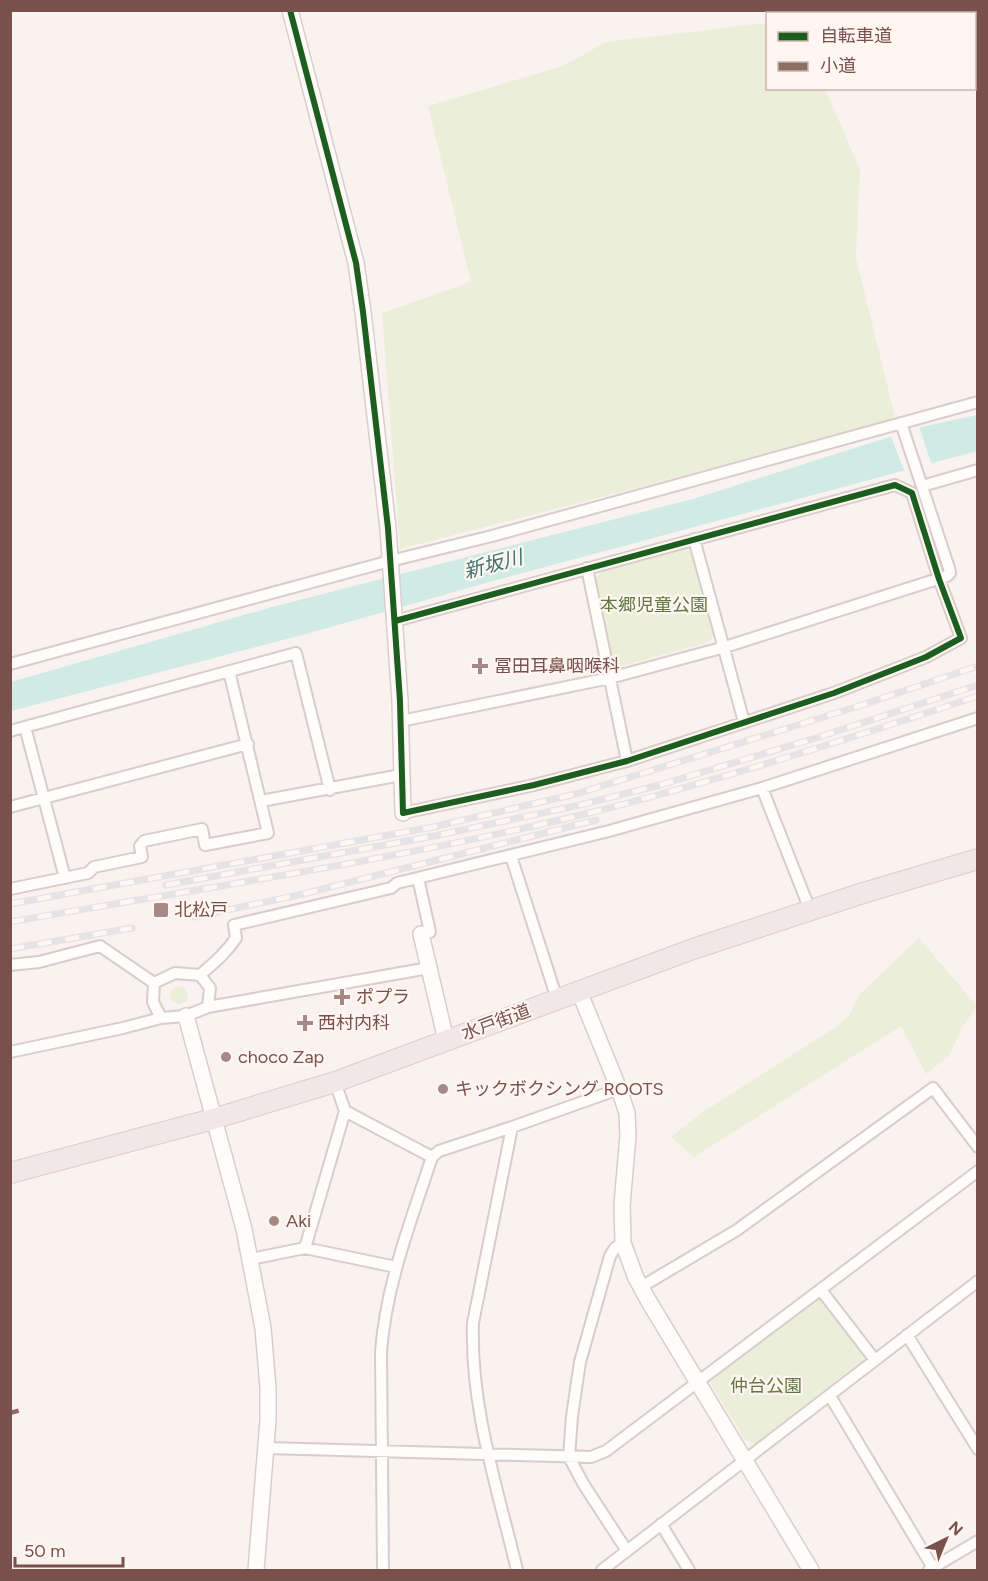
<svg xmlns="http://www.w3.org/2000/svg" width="988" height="1581" font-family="Figtree,'Noto Sans JP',sans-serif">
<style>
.green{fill:#ebefd9}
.water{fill:#d0ebe6}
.pier{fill:#f9f2ee}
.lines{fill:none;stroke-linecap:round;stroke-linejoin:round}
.street-casing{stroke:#d8cdcb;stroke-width:14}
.secondary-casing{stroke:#dacecc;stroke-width:18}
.highway-casing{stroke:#dacdcb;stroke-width:22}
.street{stroke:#fefdfc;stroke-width:10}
.secondary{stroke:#fefdfc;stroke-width:15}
.highway{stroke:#f2e6e6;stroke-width:20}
.rail-casing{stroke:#e5e3e6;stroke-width:7}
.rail{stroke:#fff6f1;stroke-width:4.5;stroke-dasharray:14;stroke-linecap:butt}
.quiet{stroke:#8d6e63;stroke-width:4.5;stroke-dasharray:9 4.5;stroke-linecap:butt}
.cycleway-casing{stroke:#fff6f1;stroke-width:10}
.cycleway{stroke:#1b5e20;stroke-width:6}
.poi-dot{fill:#a68985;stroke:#fff6f1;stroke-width:2}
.labels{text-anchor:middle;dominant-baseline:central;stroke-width:4.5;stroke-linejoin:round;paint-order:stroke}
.park-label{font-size:18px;fill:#617941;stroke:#fff6f1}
.poi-label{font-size:18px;fill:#79504c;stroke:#fff6f1;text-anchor:start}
.street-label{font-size:18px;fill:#79504c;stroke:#fff6f1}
.water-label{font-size:20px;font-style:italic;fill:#3c7670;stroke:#fff6f1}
</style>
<rect width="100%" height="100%" fill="#f9f2ee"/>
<path class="green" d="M 767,23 L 768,88 L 825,89 L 860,170 L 856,258 L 896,421 L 400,549 L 382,313 L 471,282 L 428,106 L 563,66 L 606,42 Z
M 681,547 L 693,553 L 714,634 L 709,642 L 622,666 L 612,659 L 596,579 L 603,567 Z
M 919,938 L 977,1006 L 962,1028 L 949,1056 L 926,1074 L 901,1026 L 694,1157 L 671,1137 L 703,1112 L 836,1027 L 849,1016 L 859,995 Z
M170 995a9 9 0 1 1 18 0a9 9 0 1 1-18 0Z
M 815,1298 L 822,1300 L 864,1352 L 864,1359 L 755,1444 L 745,1440 L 711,1384 L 712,1378 Z"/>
<path class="water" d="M 977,415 L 977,451 L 493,581 L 306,634 L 11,711 L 11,682 L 272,607 L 693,499 L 921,427 Z"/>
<path class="pier" d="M 919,426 L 932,466 L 905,473 L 890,434 Z"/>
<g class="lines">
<defs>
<path id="street" d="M 922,486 L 978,470
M 694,539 L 744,722
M 587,568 L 627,761
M 395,621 L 895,485 L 912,493 L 939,579 L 961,638 L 926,657 L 834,693 L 627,761 L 534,785 L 403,813
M 10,664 L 390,561 L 492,536 L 978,402
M 401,721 L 610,678 L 725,647 L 947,576 L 950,573 L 949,568 L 901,423
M 25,727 L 65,878
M 10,731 L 296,653 L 330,790
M 762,788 L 810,910
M 261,801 L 401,775
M 10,807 L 248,744
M 511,856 L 557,999
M 418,878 L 430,932 L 421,934
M 10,889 L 88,873 L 94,867 L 142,857 L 140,846 L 144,841 L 202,829 L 205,845 L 268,833 L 229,671
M 10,965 L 39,962 L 100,946 L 154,983
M 200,975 C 214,963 226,953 236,938 L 234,925 L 391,888 L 397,883 L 609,831 L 762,788 L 978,718
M 208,1007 L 429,968
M 10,1052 L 123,1028 L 161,1018 L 186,1016 L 208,1007 L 210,988 L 200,975 L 175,973 L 154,983 L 153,1002 L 161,1018
M 335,1082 L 345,1111
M 623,1243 L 615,1248 L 610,1256 L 580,1362 L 572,1416 L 569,1457 L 584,1485 L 627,1551
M 251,1259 L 305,1248
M 396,1267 L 305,1248 L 345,1111 L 432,1157
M 641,1287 L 737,1230 L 933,1088 L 978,1147
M 821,1290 L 875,1360
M 907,1335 L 978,1449
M 830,1396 L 933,1568
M 267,1448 L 591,1457 L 606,1451 L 978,1171
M 661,1524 L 689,1570
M 383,1570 L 381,1352 C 386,1284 411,1221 432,1157 L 439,1151 L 512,1127
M 517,1570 C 498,1490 470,1407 473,1323 L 512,1127 L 619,1089
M 602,1570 L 978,1281
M 929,1570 L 978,1541"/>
<path id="secondary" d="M 290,10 L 356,263 L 363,312 L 388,528 L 400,701 L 403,813
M 421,934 L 446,1040
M 579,991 L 619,1089 L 627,1113 L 628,1136 L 622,1205 L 623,1243 L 636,1278 L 648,1300 L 811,1570
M 186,1016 L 244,1229 L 263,1328 L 268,1388 L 268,1420 L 256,1570"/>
<path id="highway" d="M 10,1173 L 213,1119 L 335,1082 L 693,949 L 863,893 L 978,859"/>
</defs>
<use href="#street" class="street-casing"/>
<use href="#secondary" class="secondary-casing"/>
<use href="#highway" class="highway-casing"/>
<use href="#street" class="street"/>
<use href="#secondary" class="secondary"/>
<use href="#highway" class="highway"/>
<defs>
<path id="rail" d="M 166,885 L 434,836 L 580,805 L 660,785 L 819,737 L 978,685
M 10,904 L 433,827 L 576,794 L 862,705 L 978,666
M 194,917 L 303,894 L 596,820
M 10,922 C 202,888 396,860 585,814 C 718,781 848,739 978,696
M 10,949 L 132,928"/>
</defs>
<use href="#rail" class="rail-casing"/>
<use href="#rail" class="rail"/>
<path class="quiet" d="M 10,1413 L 21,1410"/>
<defs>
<path id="cycleway" d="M 290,10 L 356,263 L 363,312 L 388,528 L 400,701 L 403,813 L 534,785 L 627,761 L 834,693 L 926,657 L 961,638 L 939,579 L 912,493 L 895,485 L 395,621"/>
</defs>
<use href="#cycleway" class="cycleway-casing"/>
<use href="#cycleway" class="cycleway"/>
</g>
<g class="poi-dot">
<path d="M477 657h6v6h6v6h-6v6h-6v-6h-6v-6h6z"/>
<rect x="153" y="902" width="16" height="16" rx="3"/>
<path d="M339 988h6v6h6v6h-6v6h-6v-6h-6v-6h6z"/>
<path d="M302 1014h6v6h6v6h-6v6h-6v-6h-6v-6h6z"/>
<circle cx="226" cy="1057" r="6"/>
<circle cx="443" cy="1089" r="6"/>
<circle cx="274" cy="1221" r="6"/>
</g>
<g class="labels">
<g class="park-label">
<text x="654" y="605">本郷児童公園</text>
<text x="766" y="1386">仲台公園</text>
</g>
<g class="poi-label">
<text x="494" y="666">冨田耳鼻咽喉科</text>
<text x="174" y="910">北松戸</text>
<text x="356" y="997">ポプラ</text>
<text x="318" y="1023">西村内科</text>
<text x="238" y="1057">choco Zap</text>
<text x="455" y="1089">キックボクシング ROOTS</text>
<text x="286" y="1221">Aki</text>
</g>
<g class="street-label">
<text transform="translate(496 1022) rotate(-20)">水戸街道</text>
</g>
<g class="water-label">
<text transform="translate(493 564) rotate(-15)">新坂川</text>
</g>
</g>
<rect width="988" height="1581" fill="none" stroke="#79504c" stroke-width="24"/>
<rect x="766" y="12" width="210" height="78" fill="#fff6f1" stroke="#c9b4af" stroke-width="1.5"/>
<rect x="778" y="32" width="30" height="9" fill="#1b5e20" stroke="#c9b4af" stroke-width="1.5"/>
<text x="820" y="42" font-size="18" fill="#79504c">自転車道</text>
<rect x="778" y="62" width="30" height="9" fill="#8d6e63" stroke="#c9b4af" stroke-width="1.5"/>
<text x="820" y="72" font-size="18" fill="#79504c">小道</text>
<g transform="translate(946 1539) rotate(43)" stroke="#fff6f1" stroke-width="4.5" paint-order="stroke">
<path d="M0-4.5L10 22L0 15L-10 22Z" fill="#79504c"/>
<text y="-9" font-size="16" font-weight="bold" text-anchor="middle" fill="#79504c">N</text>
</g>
<path d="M15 1557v9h108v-9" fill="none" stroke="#79504c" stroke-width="3"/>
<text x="24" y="1557" font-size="18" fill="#79504c" stroke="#fff6f1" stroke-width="4.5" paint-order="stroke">50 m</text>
</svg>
